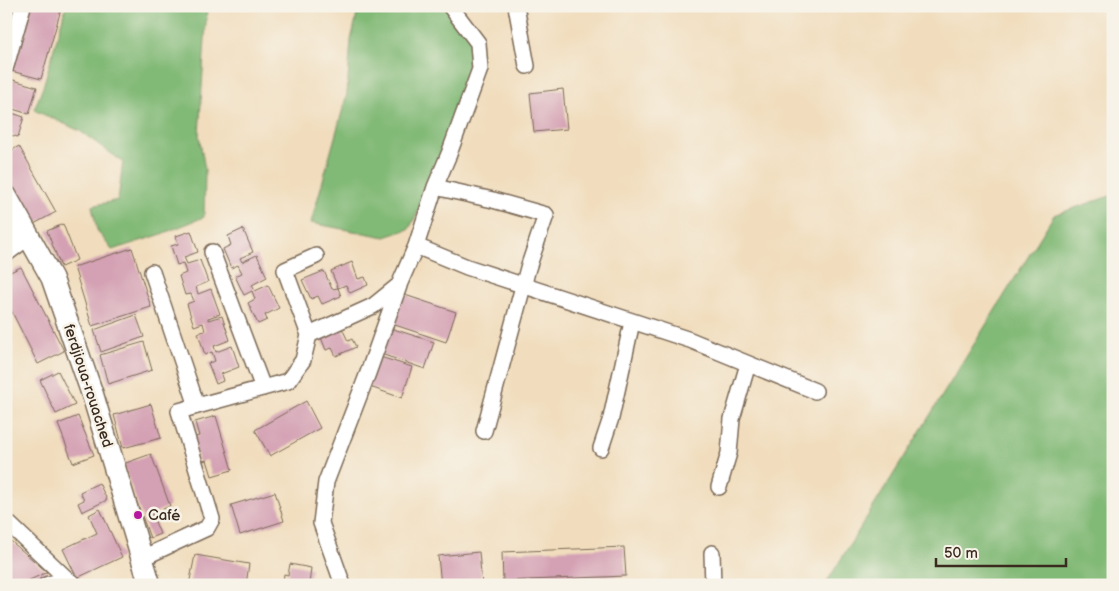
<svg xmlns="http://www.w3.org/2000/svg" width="1119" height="591" font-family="'Balsamiq Sans',sans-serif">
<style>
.forest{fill:#81b976;stroke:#5e724a}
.building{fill:#d4a1b4}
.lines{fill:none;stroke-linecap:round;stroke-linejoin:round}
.street-casing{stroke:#7b6956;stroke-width:18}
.secondary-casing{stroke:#7b6956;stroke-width:24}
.street{stroke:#fff;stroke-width:15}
.secondary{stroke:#fff;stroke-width:21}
.poi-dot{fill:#b5179e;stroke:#f7f3e8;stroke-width:2}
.labels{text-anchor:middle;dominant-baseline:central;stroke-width:5;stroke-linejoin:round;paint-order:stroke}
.street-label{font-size:15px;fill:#3b2a1e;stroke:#f7f3e8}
.poi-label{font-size:15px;fill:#3b2a1e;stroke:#f7f3e8;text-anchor:start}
</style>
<rect width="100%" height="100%" fill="#f7f3e8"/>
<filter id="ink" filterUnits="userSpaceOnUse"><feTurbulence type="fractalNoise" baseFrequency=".02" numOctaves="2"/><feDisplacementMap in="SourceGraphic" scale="10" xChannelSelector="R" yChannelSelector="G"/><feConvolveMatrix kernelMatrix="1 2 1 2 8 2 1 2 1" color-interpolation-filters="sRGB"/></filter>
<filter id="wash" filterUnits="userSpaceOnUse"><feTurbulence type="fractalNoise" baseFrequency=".0096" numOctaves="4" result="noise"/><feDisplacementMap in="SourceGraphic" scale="20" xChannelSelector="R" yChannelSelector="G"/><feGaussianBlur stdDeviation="1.12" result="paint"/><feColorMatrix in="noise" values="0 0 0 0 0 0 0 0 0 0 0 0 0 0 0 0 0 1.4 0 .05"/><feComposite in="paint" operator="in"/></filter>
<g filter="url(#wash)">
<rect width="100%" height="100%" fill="#f1ddbd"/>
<path class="forest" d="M 66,6 L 207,6 L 199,135 L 205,170 L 204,217 L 159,235 L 112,250 L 97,230 L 92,206 L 118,200 L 123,162 L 80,131 L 34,110 L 43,87 Z
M 359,6 L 445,6 L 468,28 L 481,63 L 449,154 L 409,229 L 385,237 L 311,223 L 347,94 L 351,40 Z
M 1113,195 L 1113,585 L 825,585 L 1054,215 Z"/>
<g id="blocks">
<path class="building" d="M 30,6 L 62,6 L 41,79 L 11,71 Z
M 10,79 L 37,87 L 29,114 L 6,107 L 6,93 Z
M 563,89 L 567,129 L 534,132 L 530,93 Z
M 6,111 L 24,117 L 18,137 L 6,134 Z
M 19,146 L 56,212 L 32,225 L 6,178 L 6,154 Z
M 63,224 L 77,260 L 61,267 L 47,231 Z
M 243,229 L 253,252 L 240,258 L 242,262 L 257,255 L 267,277 L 252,285 L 255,291 L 268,285 L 279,308 L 265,315 L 267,320 L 258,324 L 248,303 L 255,299 L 252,291 L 244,295 L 235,276 L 242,273 L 238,265 L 231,268 L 223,249 L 231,245 L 228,236 Z
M 191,231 L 198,252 L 184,257 L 187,264 L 200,260 L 208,282 L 196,287 L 198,294 L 211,289 L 220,314 L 208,318 L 208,320 L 222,316 L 230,340 L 214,346 L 216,352 L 232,346 L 239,367 L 221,374 L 223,381 L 216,384 L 208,363 L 215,361 L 212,352 L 205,355 L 198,333 L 205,331 L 203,323 L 194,326 L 187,304 L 194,301 L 191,294 L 185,295 L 179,276 L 186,273 L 183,263 L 177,265 L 171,246 L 178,244 L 176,236 Z
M 132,248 L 151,307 L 92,326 L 74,267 Z
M 352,262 L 358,279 L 365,277 L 368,285 L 350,293 L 346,285 L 338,288 L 341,296 L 322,304 L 318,296 L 311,299 L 302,280 L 324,271 L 332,289 L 338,288 L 331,271 Z
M 21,267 L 64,351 L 38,364 L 6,300 L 6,274 Z
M 399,293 L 456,312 L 446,342 L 389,323 Z
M 136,315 L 144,337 L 101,352 L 94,330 Z
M 341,326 L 348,341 L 352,339 L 356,347 L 336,356 L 332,348 L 326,350 L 320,335 Z
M 387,327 L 434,342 L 425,369 L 378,353 Z
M 144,342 L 152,370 L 108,384 L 100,355 Z
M 377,356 L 412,367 L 402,398 L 367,386 Z
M 58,371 L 75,405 L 56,414 L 40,380 Z
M 306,401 L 320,428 L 270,456 L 255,430 Z
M 151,404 L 161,438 L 123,448 L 114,415 Z
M 78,416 L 94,455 L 73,463 L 58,424 Z
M 216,416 L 232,470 L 212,476 L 207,460 L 199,462 L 192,438 L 199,436 L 195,422 Z
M 151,454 L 170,506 L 152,514 L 160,534 L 150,538 L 123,464 Z
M 99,483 L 107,500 L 82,512 L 78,503 L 84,500 L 80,492 Z
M 275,492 L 284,521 L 240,535 L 231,505 Z
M 100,509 L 122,557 L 77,578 L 63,549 L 97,533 L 89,515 Z
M 6,537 L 47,572 L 19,585 L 6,585 Z
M 624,547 L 626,576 L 503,581 L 502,552 Z
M 479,552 L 482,585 L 441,585 L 438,556 Z
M 195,555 L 249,564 L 246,585 L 189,585 Z
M 290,564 L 311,568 L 309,585 L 285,585 L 286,582 L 283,581 L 284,574 L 288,575 Z"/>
</g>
</g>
<g filter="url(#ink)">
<use href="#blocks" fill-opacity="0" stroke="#7b6956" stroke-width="1"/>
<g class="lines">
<defs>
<path id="street" d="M 516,6 L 527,66
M 6,66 L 23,6
M 435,187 L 493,200 L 546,215 L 528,268 L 484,431
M 6,231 L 30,236
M 416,246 L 467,267 L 690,340 L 815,391
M 212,252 L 263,388
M 6,254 L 30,236
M 152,272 L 197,406
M 309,335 L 373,306 L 399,285 L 416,246 L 435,187 L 449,154 L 480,69 L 478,43 L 450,6
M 601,448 L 611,418 L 632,322
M 719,487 L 729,453 L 732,419 L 748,364
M 6,521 L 66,578 L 75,585
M 712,553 L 713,585
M 142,558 L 207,528 L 212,519 L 179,411 L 288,381 L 303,360 L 309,335 L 285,270 L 316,256
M 46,585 L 66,578
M 343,585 L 321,523 L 326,482 L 368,373 L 399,286"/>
<path id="secondary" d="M 6,196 L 52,278 L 93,396 L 150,585"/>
</defs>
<use href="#street" class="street-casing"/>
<use href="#secondary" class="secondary-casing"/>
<use href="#street" class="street"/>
<use href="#secondary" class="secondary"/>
</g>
</g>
<circle class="poi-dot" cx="138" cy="515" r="5"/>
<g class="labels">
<g class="street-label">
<text transform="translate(88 386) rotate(72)">ferdjioua-rouached</text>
</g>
<g class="poi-label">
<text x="148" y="515">Café</text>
</g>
</g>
<rect width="1119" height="591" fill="none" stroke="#f7f3e8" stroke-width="25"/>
<path d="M936 558v8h130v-8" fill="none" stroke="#3b2a1e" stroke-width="2.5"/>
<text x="944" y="558" font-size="15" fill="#3b2a1e" stroke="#f7f3e8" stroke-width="4" paint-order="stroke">50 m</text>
</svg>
